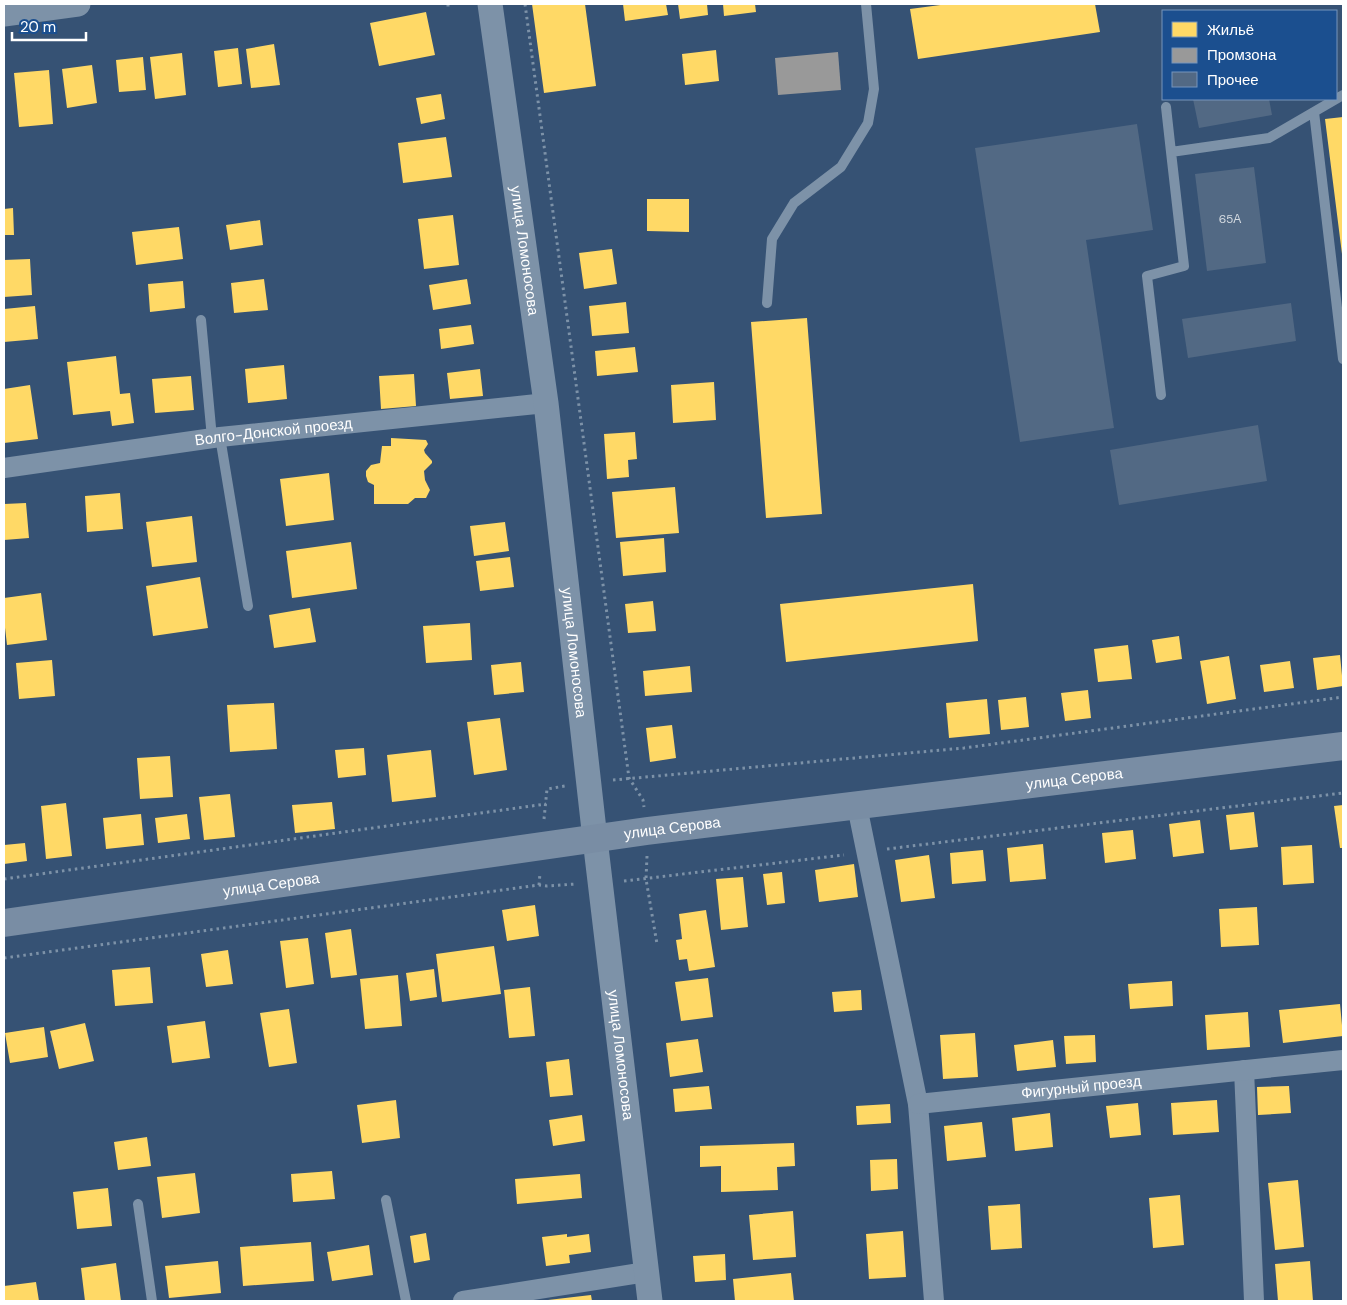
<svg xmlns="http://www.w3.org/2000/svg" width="1347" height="1305" font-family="'DM Sans',sans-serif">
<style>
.homes{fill:#ffd966}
.industry{fill:#999}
.building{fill:#526984}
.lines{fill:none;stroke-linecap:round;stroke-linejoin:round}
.path{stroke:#7d92a8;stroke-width:3;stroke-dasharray:2.5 4;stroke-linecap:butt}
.service{stroke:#7d92a8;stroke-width:10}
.minor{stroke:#7d92a8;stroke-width:20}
.tertiary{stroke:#7d92a8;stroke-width:25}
.secondary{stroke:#798da4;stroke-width:28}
.labels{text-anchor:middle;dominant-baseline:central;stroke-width:5;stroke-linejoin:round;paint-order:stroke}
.number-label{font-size:12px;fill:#d4dae0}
.street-label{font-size:15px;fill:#fff;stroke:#1b4f8f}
</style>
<rect width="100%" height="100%" fill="#365274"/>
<path class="homes" d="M 532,4 L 585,4 L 596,86 L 544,93 Z
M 623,4 L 666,4 L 668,15 L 625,21 Z
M 678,4 L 707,4 L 708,15 L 680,19 Z
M 723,4 L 755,4 L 756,12 L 724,16 Z
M 948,4 L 1095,4 L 1100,32 L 918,59 L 910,9 Z
M 426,12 L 435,55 L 379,66 L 370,23 Z
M 274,44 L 280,85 L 251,88 L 246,49 Z
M 238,48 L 242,84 L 218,87 L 214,51 Z
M 716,50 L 719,81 L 685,85 L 682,54 Z
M 182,53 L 186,95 L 155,99 L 150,57 Z
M 143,57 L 146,90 L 119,92 L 116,60 Z
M 92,65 L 97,103 L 67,108 L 62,69 Z
M 49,70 L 53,124 L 19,127 L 14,73 Z
M 441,94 L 445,119 L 421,124 L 416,98 Z
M 1343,117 L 1343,254 L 1342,254 L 1325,119 Z
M 446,137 L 452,177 L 403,183 L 398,143 Z
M 647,199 L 689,199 L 689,232 L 647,231 Z
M 13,208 L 14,235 L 4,235 L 4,209 Z
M 453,215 L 459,265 L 424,269 L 418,219 Z
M 260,220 L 263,245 L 230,250 L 226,225 Z
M 179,227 L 183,259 L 136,265 L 132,232 Z
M 612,249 L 617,284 L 584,289 L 579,253 Z
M 30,259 L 32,295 L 4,297 L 4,260 Z
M 264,279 L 268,310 L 234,313 L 231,283 Z
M 467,279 L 471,304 L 433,310 L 429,285 Z
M 183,281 L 185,308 L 150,312 L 148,284 Z
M 626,302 L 629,333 L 592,336 L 589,306 Z
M 35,306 L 38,339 L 4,342 L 4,309 Z
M 807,318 L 822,514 L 766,518 L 751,322 Z
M 471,325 L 474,344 L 441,349 L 439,329 Z
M 635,347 L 638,372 L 597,376 L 595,351 Z
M 116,356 L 120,394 L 130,393 L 134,423 L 112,426 L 110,411 L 73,415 L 67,362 Z
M 284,365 L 287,399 L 248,403 L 245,369 Z
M 480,369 L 483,396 L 450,399 L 447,373 Z
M 414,374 L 416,406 L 381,409 L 379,376 Z
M 191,376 L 194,410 L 155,413 L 152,379 Z
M 714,382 L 716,420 L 673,423 L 671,385 Z
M 30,385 L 38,439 L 4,443 L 4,389 Z
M 635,432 L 637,459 L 628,460 L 629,477 L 607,479 L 604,434 Z
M 391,438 L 426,440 L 428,444 L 424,450 L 425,453 L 432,461 L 432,463 L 424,471 L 425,480 L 430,490 L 426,498 L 415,498 L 408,504 L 374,504 L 374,485 L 368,482 L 366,476 L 366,471 L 371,465 L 380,463 L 382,446 L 391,446 Z
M 329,473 L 334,520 L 286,526 L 280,479 Z
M 675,487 L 679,533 L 616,538 L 612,492 Z
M 120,493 L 123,529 L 87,532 L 85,496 Z
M 26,503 L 29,538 L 4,540 L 4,504 Z
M 192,516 L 197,562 L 152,567 L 146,522 Z
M 505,522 L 509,551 L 474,556 L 470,526 Z
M 664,538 L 666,572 L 623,576 L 620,542 Z
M 351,542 L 357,589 L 292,598 L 286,551 Z
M 510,557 L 514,587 L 480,591 L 476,561 Z
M 200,577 L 208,628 L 153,636 L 146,586 Z
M 973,584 L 978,641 L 786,662 L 780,604 Z
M 41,593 L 47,640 L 7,645 L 4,619 L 4,598 Z
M 653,601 L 656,631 L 628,633 L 625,604 Z
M 310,608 L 316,642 L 274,648 L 269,615 Z
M 470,623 L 472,660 L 426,663 L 423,626 Z
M 1179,636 L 1182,659 L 1156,663 L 1152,640 Z
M 1128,645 L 1132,679 L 1098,682 L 1094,649 Z
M 1340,655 L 1343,686 L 1317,690 L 1313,658 Z
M 1229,656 L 1236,699 L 1207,704 L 1200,661 Z
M 52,660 L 55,696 L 19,699 L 16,663 Z
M 1290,661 L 1294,688 L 1264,692 L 1260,665 Z
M 521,662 L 524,692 L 494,695 L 491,665 Z
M 690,666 L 692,692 L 645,696 L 643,671 Z
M 1088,690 L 1091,718 L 1065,721 L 1061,693 Z
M 1026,697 L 1029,727 L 1001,730 L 998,700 Z
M 987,699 L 990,734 L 949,738 L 946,703 Z
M 274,703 L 277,749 L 230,752 L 227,705 Z
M 500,718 L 507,770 L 474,775 L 467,722 Z
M 672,725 L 676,758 L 650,762 L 646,728 Z
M 364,748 L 366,775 L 338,778 L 335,750 Z
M 431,750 L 436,797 L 392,802 L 387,755 Z
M 170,756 L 173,797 L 140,799 L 137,758 Z
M 230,794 L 235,837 L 204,840 L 199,797 Z
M 332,802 L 335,829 L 295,833 L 292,805 Z
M 66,803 L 72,856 L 46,859 L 41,806 Z
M 1343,805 L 1343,848 L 1340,848 L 1334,806 Z
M 1254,812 L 1258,847 L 1230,850 L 1226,815 Z
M 141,814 L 144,845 L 106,849 L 103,818 Z
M 187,814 L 190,839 L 158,843 L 155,818 Z
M 1200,820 L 1204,853 L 1173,857 L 1169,824 Z
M 1133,830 L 1136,859 L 1105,863 L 1102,833 Z
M 25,843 L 27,861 L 4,864 L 4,845 Z
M 1043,844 L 1046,879 L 1010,882 L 1007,848 Z
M 1312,845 L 1314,883 L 1283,885 L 1281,847 Z
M 983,850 L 986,881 L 952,884 L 950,853 Z
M 929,855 L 935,898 L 901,902 L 895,860 Z
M 854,864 L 858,897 L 819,902 L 815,870 Z
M 782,872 L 785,903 L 767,905 L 763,874 Z
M 743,877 L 748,927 L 721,930 L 716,879 Z
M 535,905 L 539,936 L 507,941 L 502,910 Z
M 1257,907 L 1259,945 L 1221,947 L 1219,909 Z
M 706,910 L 715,967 L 689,971 L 687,959 L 679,960 L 676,940 L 682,939 L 679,914 Z
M 351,929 L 357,975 L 331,978 L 325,933 Z
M 308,938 L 314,984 L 286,988 L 280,941 Z
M 494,946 L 501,994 L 442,1002 L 436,954 Z
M 228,950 L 233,984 L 206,987 L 201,954 Z
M 150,967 L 153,1003 L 115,1006 L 112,970 Z
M 434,969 L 437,997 L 410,1001 L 406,973 Z
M 398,975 L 402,1026 L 365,1029 L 360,979 Z
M 708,978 L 713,1017 L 681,1021 L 675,982 Z
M 1172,981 L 1173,1006 L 1130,1009 L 1128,984 Z
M 530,987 L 535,1036 L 509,1038 L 504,990 Z
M 861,990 L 862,1010 L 834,1012 L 832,992 Z
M 1340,1004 L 1343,1036 L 1283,1043 L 1279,1010 Z
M 289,1009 L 297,1063 L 269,1067 L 260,1013 Z
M 1248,1012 L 1250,1047 L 1207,1050 L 1205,1015 Z
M 205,1021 L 210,1058 L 172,1063 L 167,1026 Z
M 85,1023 L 94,1061 L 59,1069 L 50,1031 Z
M 44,1027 L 48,1057 L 10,1063 L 5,1033 Z
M 975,1033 L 978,1077 L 943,1079 L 940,1035 Z
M 1095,1035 L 1096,1062 L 1066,1064 L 1064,1036 Z
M 698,1039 L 703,1072 L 670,1077 L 666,1043 Z
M 1053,1040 L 1056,1067 L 1017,1071 L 1014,1045 Z
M 569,1059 L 573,1095 L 550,1097 L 546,1062 Z
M 709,1086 L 712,1109 L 675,1112 L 673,1089 Z
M 1289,1086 L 1291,1113 L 1258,1115 L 1257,1087 Z
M 396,1100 L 400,1138 L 362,1143 L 357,1105 Z
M 1217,1100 L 1219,1132 L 1173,1135 L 1171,1103 Z
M 1138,1103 L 1141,1135 L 1110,1138 L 1106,1106 Z
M 890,1104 L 891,1123 L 857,1125 L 856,1106 Z
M 1050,1113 L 1053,1147 L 1015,1151 L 1012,1118 Z
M 582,1115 L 585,1141 L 553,1146 L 549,1120 Z
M 982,1122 L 986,1157 L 947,1161 L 944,1126 Z
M 147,1137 L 151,1166 L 118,1170 L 114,1142 Z
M 794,1143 L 795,1166 L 777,1167 L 778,1190 L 721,1192 L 721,1166 L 700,1167 L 700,1146 Z
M 897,1159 L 898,1189 L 871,1191 L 870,1160 Z
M 332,1171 L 335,1199 L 293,1202 L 291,1174 Z
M 195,1173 L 200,1213 L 162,1218 L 157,1177 Z
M 580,1174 L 582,1198 L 517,1204 L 515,1179 Z
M 1298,1180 L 1304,1247 L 1275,1250 L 1268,1183 Z
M 108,1188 L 112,1226 L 77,1229 L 73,1192 Z
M 1180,1195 L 1184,1245 L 1153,1248 L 1149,1198 Z
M 1020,1204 L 1022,1248 L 991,1250 L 988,1206 Z
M 793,1211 L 796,1257 L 753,1260 L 749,1215 Z
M 903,1231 L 906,1277 L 869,1279 L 866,1234 Z
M 426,1233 L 430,1260 L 414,1263 L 410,1236 Z
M 567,1234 L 567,1237 L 589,1234 L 591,1252 L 569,1255 L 570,1263 L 546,1266 L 542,1237 Z
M 311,1242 L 314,1281 L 243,1286 L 240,1247 Z
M 369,1245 L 373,1275 L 332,1281 L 327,1252 Z
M 725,1254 L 726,1280 L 695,1282 L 693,1256 Z
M 218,1261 L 221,1293 L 169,1298 L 165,1266 Z
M 1310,1261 L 1313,1301 L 1278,1301 L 1275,1264 Z
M 116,1263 L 121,1301 L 85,1301 L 81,1268 Z
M 791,1273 L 794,1301 L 735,1301 L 733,1279 Z
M 36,1282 L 39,1301 L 4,1301 L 4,1286 Z
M 591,1295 L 592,1301 L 548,1301 L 548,1300 Z"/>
<path class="industry" d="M 838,52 L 841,90 L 778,95 L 775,58 Z"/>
<path class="building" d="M 1193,99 L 1269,99 L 1272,115 L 1199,128 Z
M 1137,124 L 1153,230 L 1086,240 L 1114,428 L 1020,442 L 975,148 Z
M 1254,167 L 1266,263 L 1207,271 L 1195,174 Z
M 1291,303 L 1296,341 L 1188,358 L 1182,319 Z
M 1258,425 L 1267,481 L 1119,505 L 1110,450 Z"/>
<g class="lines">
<path class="path" d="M 448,4 L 448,8
M 525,4 L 629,778 L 643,800 L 644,807
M 613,780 L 964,748 L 1343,697
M 544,819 L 547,789 L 565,786
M 887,849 L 1343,793
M 647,856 L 646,879 L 657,944
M 4,879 L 546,804
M 624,881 L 844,855
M 539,885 L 540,873
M 4,958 L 539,885 L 547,886 L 576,884"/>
<path class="service" d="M 1166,107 L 1171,152
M 1314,112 L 1343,359
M 767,303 L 772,239 L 794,203 L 841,167 L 868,123 L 874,89 L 866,4
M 201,320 L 212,438
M 1161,395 L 1147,276 L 1184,266 L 1171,152 L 1269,138 L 1343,95
M 220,437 L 248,606
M 386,1200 L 406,1301
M 138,1204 L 152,1301"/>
<g class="minor">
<path id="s1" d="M 4,468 L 220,437 L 546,403"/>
<path d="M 857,806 L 918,1104 L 934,1301"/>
<path d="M 1244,1070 L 1254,1301"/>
<path id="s2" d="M 918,1104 L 1343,1060"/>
<path d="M 463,1301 L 646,1272"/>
</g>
<g class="tertiary">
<path id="s3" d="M 490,4 L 546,403 L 595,839 L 650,1301"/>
<path d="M 4,14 L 78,4"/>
</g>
<path class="secondary" id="s4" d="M 4,923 L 647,831 L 1343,746"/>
</g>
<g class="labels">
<g class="number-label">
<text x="1230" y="219">65А</text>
</g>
<g class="street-label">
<text stroke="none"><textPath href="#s3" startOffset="249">улица Ломоносова</textPath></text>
<text stroke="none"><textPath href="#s1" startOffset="272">Волго-Донской проезд</textPath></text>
<text stroke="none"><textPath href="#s3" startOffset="654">улица Ломоносова</textPath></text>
<text stroke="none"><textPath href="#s4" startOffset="1080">улица Серова</textPath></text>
<text stroke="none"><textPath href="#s4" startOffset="675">улица Серова</textPath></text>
<text stroke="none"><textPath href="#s4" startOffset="270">улица Серова</textPath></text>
<text stroke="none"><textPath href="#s3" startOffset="1059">улица Ломоносова</textPath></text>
<text stroke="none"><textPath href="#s2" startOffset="164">Фигурный проезд</textPath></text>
</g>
</g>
<rect width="1347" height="1305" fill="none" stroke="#ffffff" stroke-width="10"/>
<rect x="1162" y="10" width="175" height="90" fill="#1b4f8f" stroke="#7695bc"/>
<rect x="1172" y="22" width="25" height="15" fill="#ffd966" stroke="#7695bc"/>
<text x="1207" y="35" font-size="15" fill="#ffffff">Жильё</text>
<rect x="1172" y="48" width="25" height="15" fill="#999999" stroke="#7695bc"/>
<text x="1207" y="60" font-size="15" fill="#ffffff">Промзона</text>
<rect x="1172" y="72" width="25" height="15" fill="#526984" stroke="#7695bc"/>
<text x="1207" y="85" font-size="15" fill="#ffffff">Прочее</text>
<path d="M12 32v8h74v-8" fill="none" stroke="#ffffff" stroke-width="2.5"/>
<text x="20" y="32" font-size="15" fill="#ffffff" stroke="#1b4f8f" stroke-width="4" paint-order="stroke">20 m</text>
</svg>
